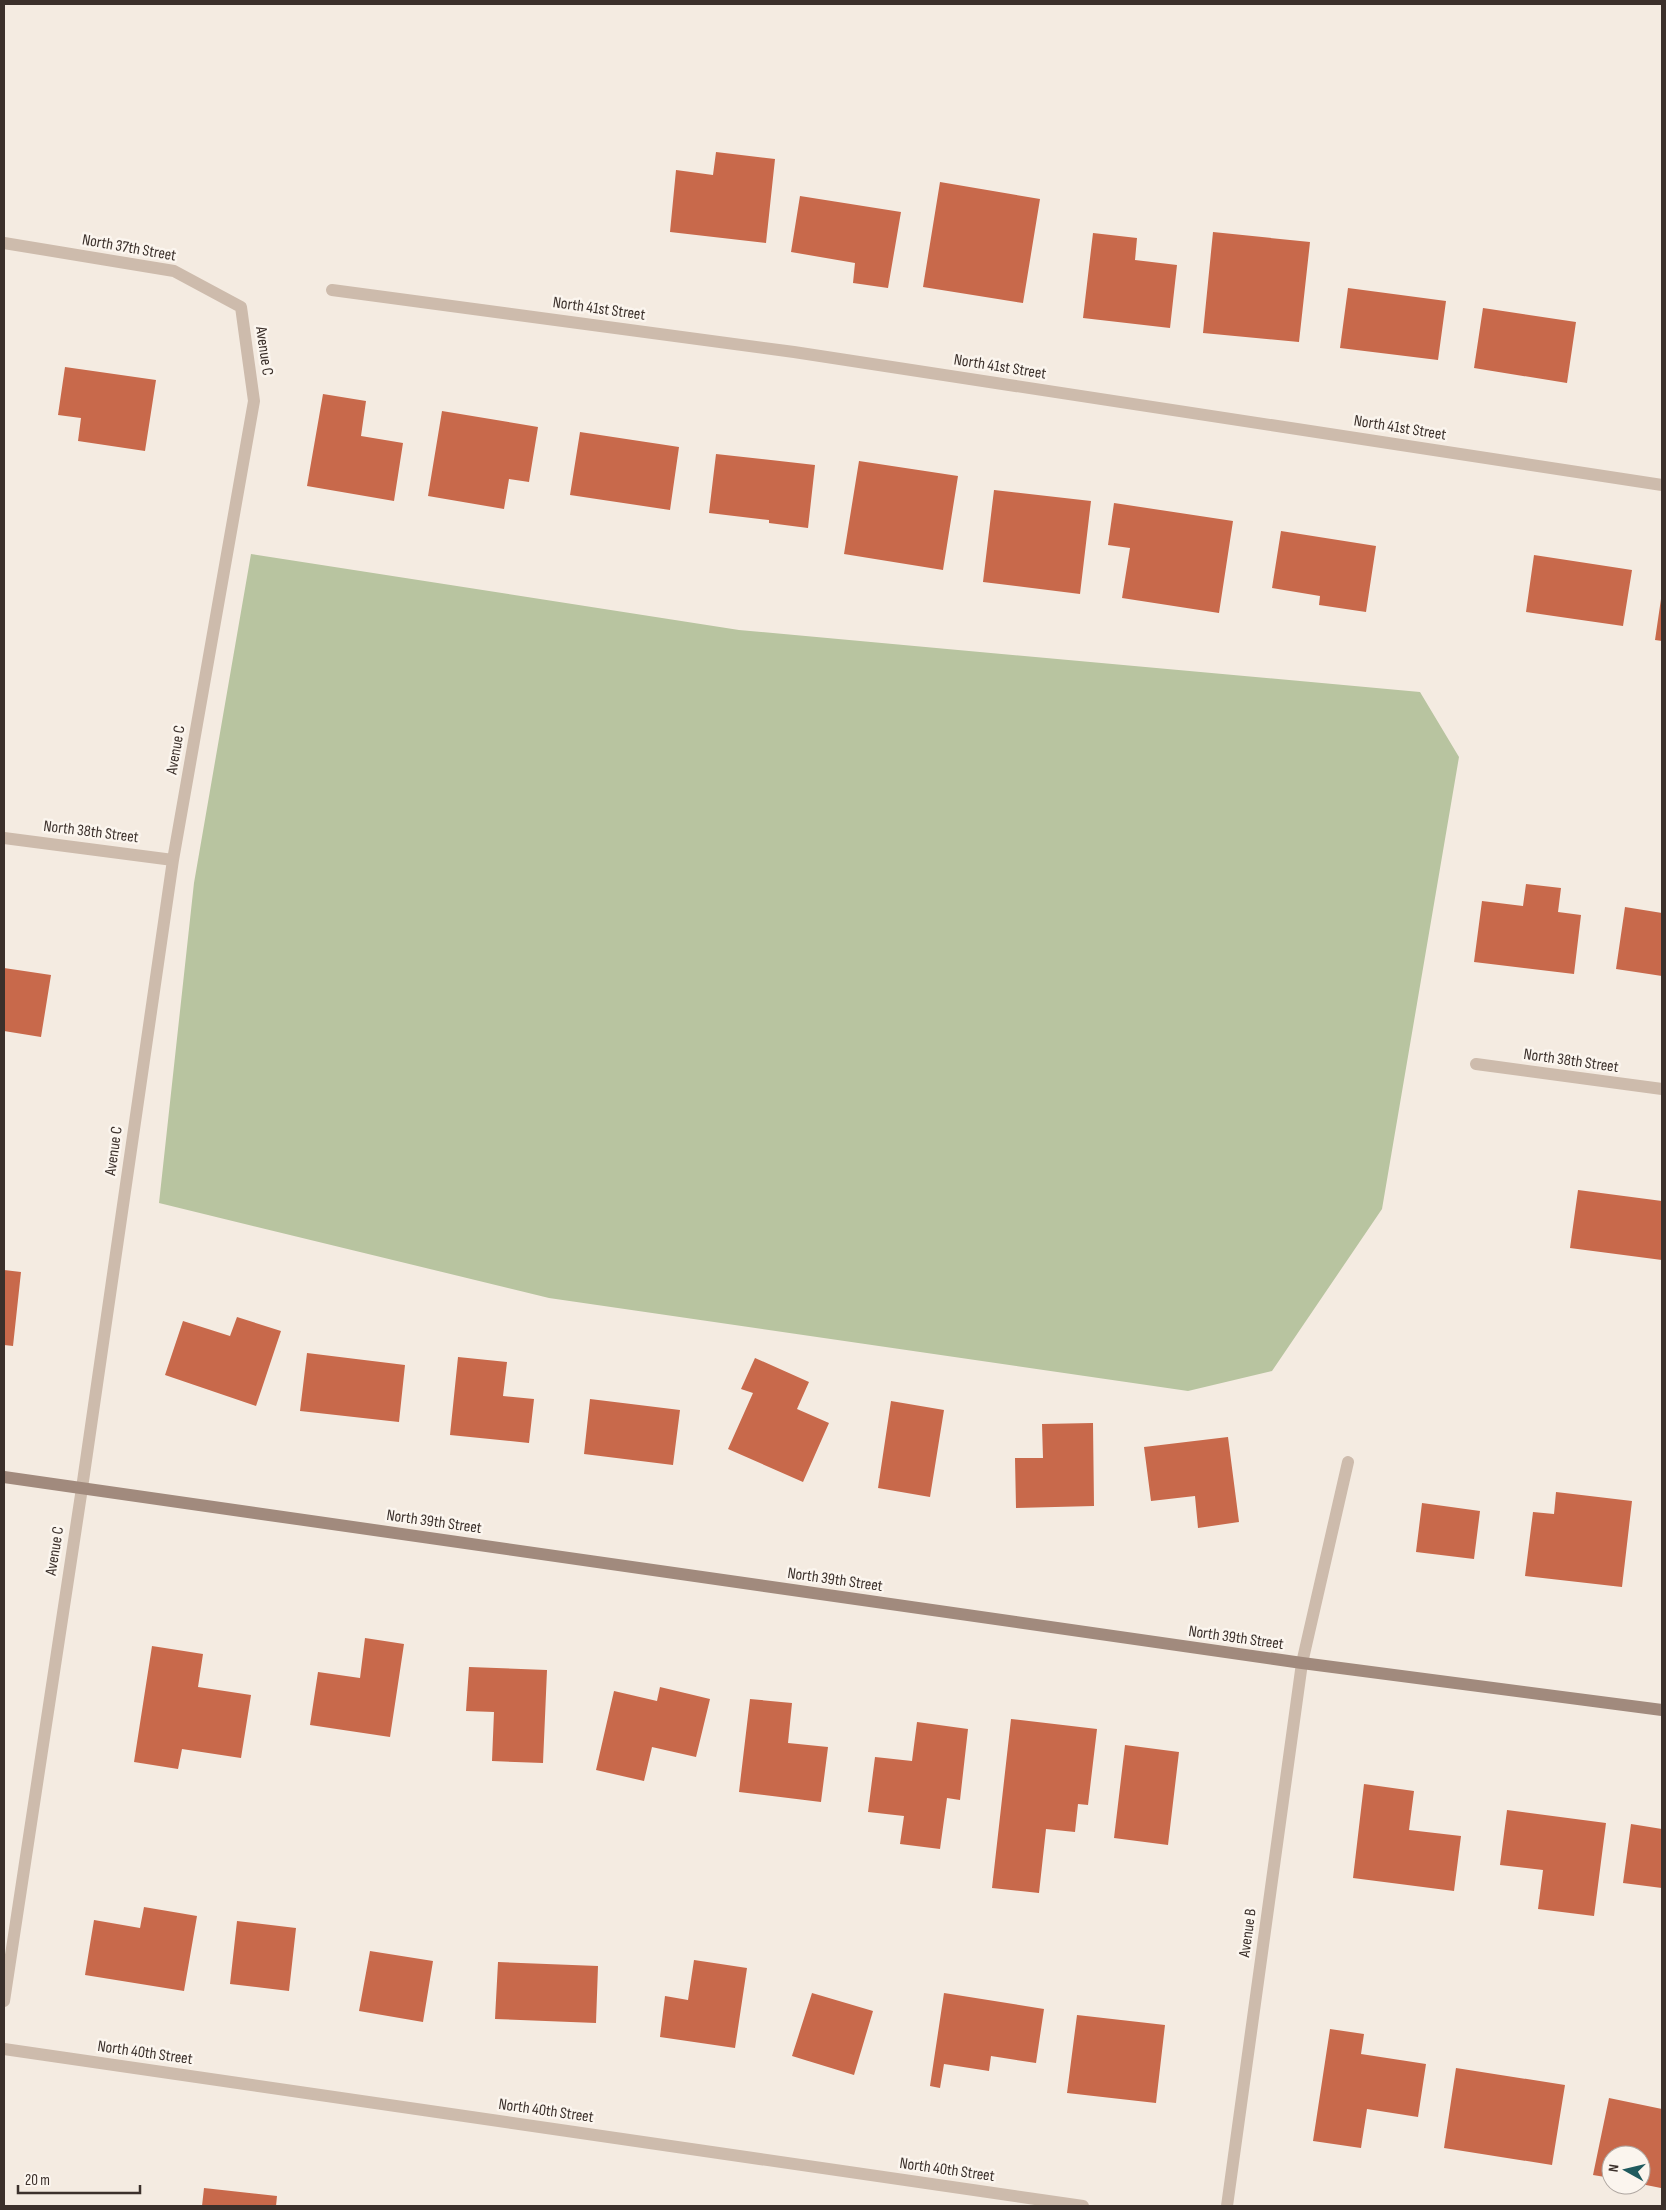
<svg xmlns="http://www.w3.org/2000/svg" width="1666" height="2210" font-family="'Sofia Sans Condensed',sans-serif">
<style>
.green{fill:#b8c4a0}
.building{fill:#c8694b}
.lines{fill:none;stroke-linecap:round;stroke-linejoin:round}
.lane{stroke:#cdbbac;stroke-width:12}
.street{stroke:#cdbbac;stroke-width:12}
.secondary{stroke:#a18a7d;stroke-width:12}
.labels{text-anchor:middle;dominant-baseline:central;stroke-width:5;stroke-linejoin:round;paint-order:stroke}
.street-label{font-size:16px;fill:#3b302b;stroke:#fbf5ee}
</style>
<rect width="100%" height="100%" fill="#f4ebe1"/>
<path class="green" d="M 251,554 L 739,630 L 1420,692 L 1459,757 L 1382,1209 L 1272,1371 L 1188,1391 L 549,1298 L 159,1203 L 194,883 Z"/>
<path class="building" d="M 716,152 L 775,159 L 766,243 L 670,232 L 676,170 L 713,175 Z
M 940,182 L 1040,199 L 1023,303 L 923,287 Z
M 800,196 L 901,212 L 888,288 L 853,283 L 855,263 L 791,252 Z
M 1213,232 L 1310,242 L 1299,342 L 1203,333 Z
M 1093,233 L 1137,238 L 1135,260 L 1177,265 L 1170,328 L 1083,318 Z
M 1348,288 L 1446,301 L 1438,360 L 1340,348 Z
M 1483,308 L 1576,322 L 1567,383 L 1474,368 Z
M 65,367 L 156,380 L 145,451 L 78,441 L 81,418 L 58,415 Z
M 323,394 L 366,401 L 361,436 L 403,443 L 394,501 L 307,486 Z
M 442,411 L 538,427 L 529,482 L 509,479 L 504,509 L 428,496 Z
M 580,432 L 679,447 L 670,510 L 570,495 Z
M 716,454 L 815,465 L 808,528 L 769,523 L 769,520 L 709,513 Z
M 859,461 L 958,476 L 943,570 L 844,554 Z
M 994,490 L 1091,501 L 1080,594 L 983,582 Z
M 1114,503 L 1233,521 L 1219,613 L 1122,598 L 1130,548 L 1108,545 Z
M 1281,531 L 1376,546 L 1366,612 L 1319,605 L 1320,596 L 1272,588 Z
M 1534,555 L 1632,570 L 1623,626 L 1526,612 Z
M 1661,599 L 1662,599 L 1662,641 L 1655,640 Z
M 1526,884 L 1561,888 L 1558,912 L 1581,915 L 1574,974 L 1474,962 L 1482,901 L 1523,906 Z
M 1625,907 L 1662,913 L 1662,976 L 1616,969 Z
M 4,968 L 51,975 L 41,1037 L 4,1031 Z
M 1578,1190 L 1662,1201 L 1662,1260 L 1570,1248 Z
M 4,1270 L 21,1272 L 13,1346 L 4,1345 Z
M 237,1317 L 281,1331 L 256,1406 L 165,1375 L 183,1321 L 230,1336 Z
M 307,1353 L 405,1365 L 399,1422 L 300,1411 Z
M 458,1357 L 507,1362 L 503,1396 L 534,1399 L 529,1443 L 450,1435 Z
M 755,1358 L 809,1382 L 797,1409 L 829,1423 L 803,1482 L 728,1449 L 753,1393 L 741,1389 Z
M 590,1399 L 680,1410 L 673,1465 L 584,1454 Z
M 891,1401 L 944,1410 L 930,1497 L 878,1488 Z
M 1093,1423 L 1094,1506 L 1016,1508 L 1015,1458 L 1043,1458 L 1042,1424 Z
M 1228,1437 L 1239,1522 L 1198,1528 L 1195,1496 L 1151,1501 L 1144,1447 Z
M 1556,1492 L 1632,1501 L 1622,1587 L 1525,1576 L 1533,1512 L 1554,1514 Z
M 1422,1503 L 1480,1511 L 1474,1559 L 1416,1552 Z
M 365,1638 L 404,1644 L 390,1737 L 310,1725 L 318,1672 L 360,1678 Z
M 152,1646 L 203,1654 L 198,1687 L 251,1695 L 241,1758 L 182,1749 L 178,1769 L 134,1762 Z
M 469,1667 L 547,1670 L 543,1763 L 492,1761 L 494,1712 L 466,1711 Z
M 660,1687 L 710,1699 L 696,1757 L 652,1747 L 644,1781 L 596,1770 L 614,1691 L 657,1701 Z
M 750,1699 L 792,1703 L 788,1743 L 828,1747 L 821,1802 L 739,1792 Z
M 1011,1719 L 1097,1729 L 1088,1805 L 1078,1804 L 1075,1832 L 1046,1829 L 1039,1893 L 992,1888 Z
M 917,1722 L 968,1729 L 960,1800 L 947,1798 L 940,1849 L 900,1844 L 904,1816 L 868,1812 L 875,1757 L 912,1761 Z
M 1125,1745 L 1179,1752 L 1168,1845 L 1114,1838 Z
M 1364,1784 L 1414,1791 L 1409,1830 L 1461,1836 L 1454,1891 L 1353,1878 Z
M 1507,1810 L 1606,1823 L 1594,1916 L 1538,1909 L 1543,1870 L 1500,1865 Z
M 1631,1824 L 1662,1829 L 1662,1888 L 1623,1883 Z
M 144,1907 L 197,1916 L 184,1991 L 85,1975 L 94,1920 L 140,1928 Z
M 237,1921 L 296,1928 L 289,1991 L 230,1984 Z
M 370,1951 L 433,1961 L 423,2022 L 359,2011 Z
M 694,1960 L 747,1968 L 735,2048 L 660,2037 L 665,1996 L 688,2000 Z
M 498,1962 L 598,1966 L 596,2023 L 495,2019 Z
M 812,1993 L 873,2011 L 854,2075 L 792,2056 Z
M 944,1993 L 1044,2009 L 1036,2063 L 991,2056 L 989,2071 L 944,2064 L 940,2088 L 930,2086 Z
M 1077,2015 L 1165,2025 L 1156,2103 L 1067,2093 Z
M 1330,2029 L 1364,2034 L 1361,2054 L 1426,2064 L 1418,2117 L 1367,2109 L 1361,2148 L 1313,2141 Z
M 1456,2068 L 1565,2085 L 1552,2165 L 1444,2148 Z
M 1609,2098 L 1662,2109 L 1661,2188 L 1641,2184 L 1641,2155 L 1611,2155 L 1611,2178 L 1593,2175 Z
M 204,2188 L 277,2196 L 276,2206 L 202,2206 Z"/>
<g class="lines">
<path class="lane" d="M 1302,1663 L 1348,1462"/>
<path class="street" d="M 4,243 L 174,271 L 241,307 L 254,401 L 173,860 L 82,1488 L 4,2001
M 332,290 L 794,352 L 1662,485
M 4,838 L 173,860
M 1476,1064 L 1662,1089
M 4,2049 L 1083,2206
M 1227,2206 L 1302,1663"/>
<path class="secondary" d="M 4,1477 L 1302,1663 L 1662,1710"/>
</g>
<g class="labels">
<g class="street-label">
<text transform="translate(129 248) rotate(10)">North 37th Street</text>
<text transform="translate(599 309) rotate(8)">North 41st Street</text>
<text transform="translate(264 351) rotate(82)">Avenue C</text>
<text transform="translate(1000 367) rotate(9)">North 41st Street</text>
<text transform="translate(1400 428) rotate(9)">North 41st Street</text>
<text transform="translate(176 750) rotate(-80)">Avenue C</text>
<text transform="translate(91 832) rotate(7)">North 38th Street</text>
<text transform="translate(1571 1061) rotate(8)">North 38th Street</text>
<text transform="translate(114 1151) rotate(-82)">Avenue C</text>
<text transform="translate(434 1522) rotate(8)">North 39th Street</text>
<text transform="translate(55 1551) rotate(-81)">Avenue C</text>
<text transform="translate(835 1580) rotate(8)">North 39th Street</text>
<text transform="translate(1236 1638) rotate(8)">North 39th Street</text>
<text transform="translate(1248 1933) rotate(-82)">Avenue B</text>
<text transform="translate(145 2053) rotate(8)">North 40th Street</text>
<text transform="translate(546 2111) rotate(8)">North 40th Street</text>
<text transform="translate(947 2170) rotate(8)">North 40th Street</text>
</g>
</g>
<rect width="1666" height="2210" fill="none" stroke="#3b302b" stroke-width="10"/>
<g transform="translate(1626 2170) rotate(278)"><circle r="24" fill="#fbf5ee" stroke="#aea6a0"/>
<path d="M0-4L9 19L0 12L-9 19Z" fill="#1f5a5e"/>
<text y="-8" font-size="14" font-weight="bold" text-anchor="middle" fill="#3b302b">N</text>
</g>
<path d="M18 2185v8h122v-8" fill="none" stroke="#3b302b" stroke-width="2.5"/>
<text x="25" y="2185" font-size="15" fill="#3b302b" stroke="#fbf5ee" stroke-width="4" paint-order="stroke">20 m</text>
</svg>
